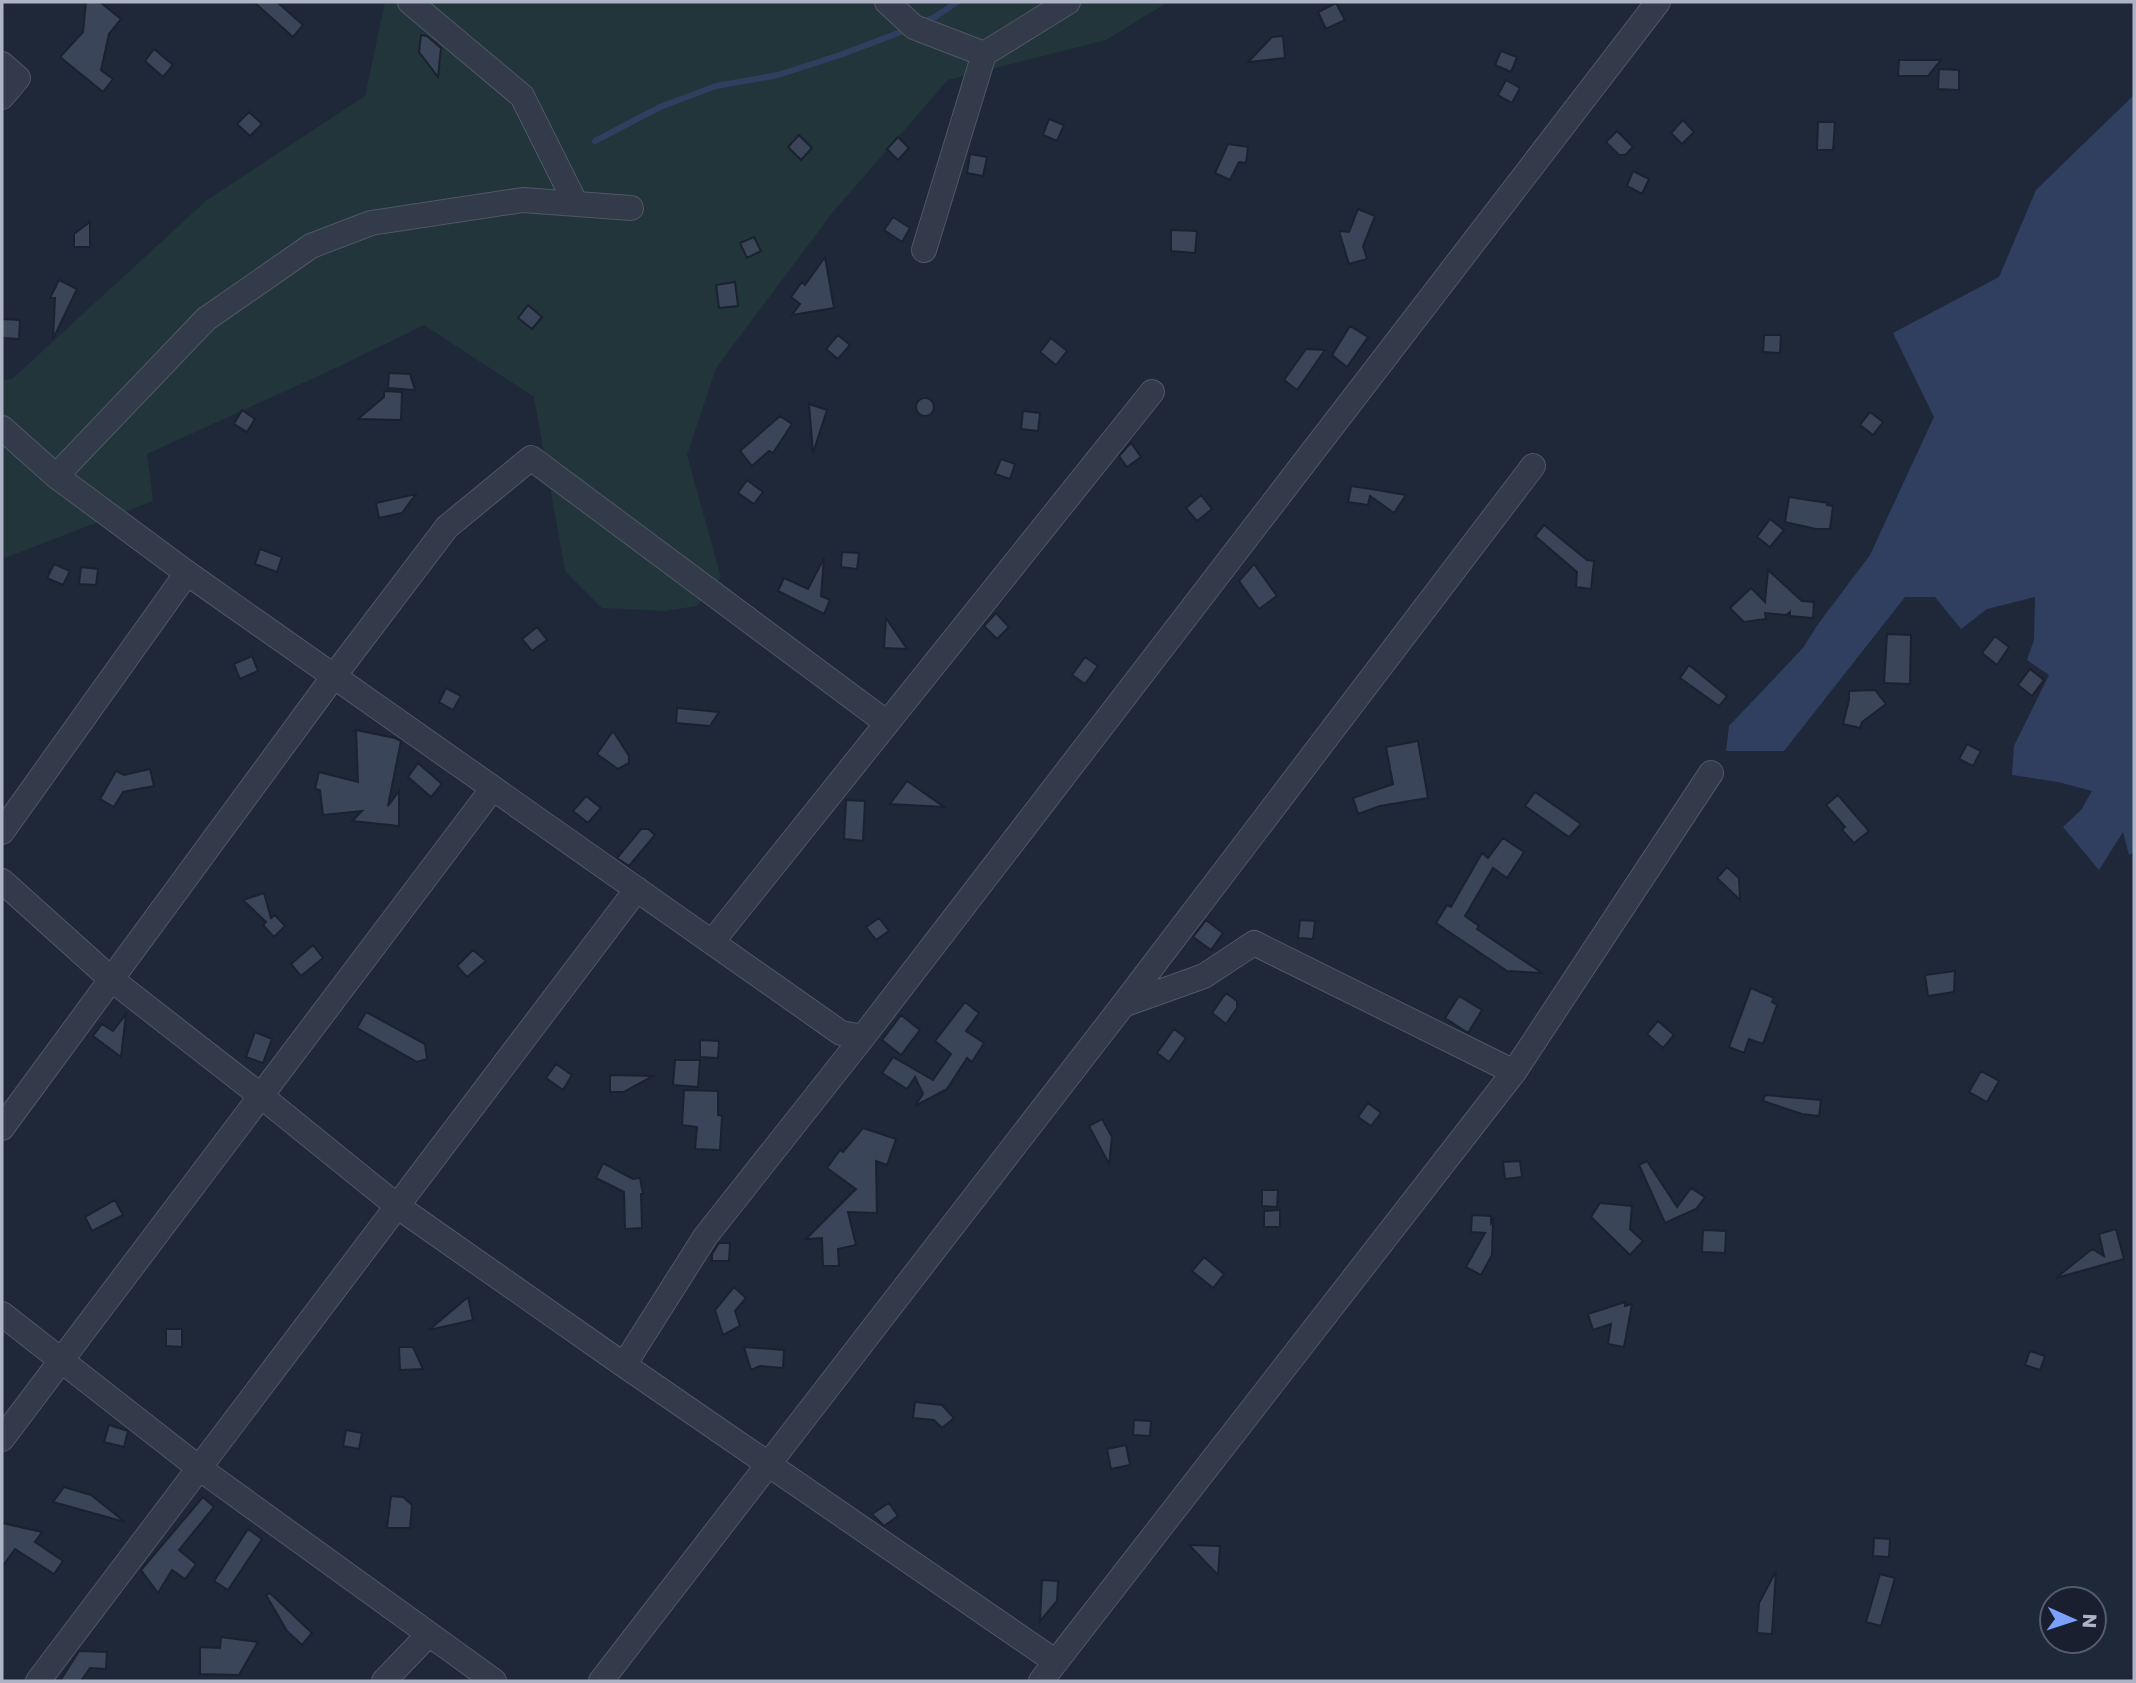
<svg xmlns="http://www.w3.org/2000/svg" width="2136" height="1683" font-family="Poppins,sans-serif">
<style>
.green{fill:#21353a}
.water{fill:#303f5f}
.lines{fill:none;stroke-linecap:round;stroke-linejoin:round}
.stream{stroke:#303f5f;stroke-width:6}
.building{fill:#3b4559;stroke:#1b2130;stroke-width:2}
.minor-casing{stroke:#505767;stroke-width:26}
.minor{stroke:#333a49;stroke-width:24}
</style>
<rect width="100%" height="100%" fill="#1f2839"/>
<path class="green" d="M 385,2 L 1168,2 L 1106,40 L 948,80 L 833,212 L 716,368 L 687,455 L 721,577 L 697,606 L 665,611 L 602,608 L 565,571 L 534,397 L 424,325 L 338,367 L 147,454 L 153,501 L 2,559 L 2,380 L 12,379 L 207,200 L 365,96 Z"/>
<path class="water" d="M 2134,95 L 2134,852 L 2129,855 L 2123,832 L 2099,870 L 2063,827 L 2081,810 L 2092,791 L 2058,782 L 2012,775 L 2014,746 L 2049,675 L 2027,660 L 2034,640 L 2035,597 L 1987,609 L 1961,629 L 1935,597 L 1905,597 L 1784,751 L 1726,751 L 1729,726 L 1803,648 L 1816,627 L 1870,555 L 1934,417 L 1893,333 L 1999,277 L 2036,190 Z"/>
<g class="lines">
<path class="stream" d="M 922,23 L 935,17 L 957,2
M 595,141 L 660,107 L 716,86 L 778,75 L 840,55 L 909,29"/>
</g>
<path class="building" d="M 86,2 L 100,2 L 121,19 L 109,34 L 101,70 L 113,79 L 103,92 L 60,57 L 83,32 Z
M 254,2 L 277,2 L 303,25 L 293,37 Z
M 1336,3 L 1345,20 L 1326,29 L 1318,12 Z
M 421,35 L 427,36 L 441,48 L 438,77 L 419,52 Z
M 1283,36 L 1285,58 L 1248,62 L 1272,37 Z
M 154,49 L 173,65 L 163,77 L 145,61 Z
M 1501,51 L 1517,57 L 1511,72 L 1495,65 Z
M 1899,60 L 1941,60 L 1928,76 L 1898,76 Z
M 1939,69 L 1959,70 L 1959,90 L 1938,89 Z
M 1506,80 L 1520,88 L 1512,103 L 1498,95 Z
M 249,112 L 262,124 L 250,136 L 237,124 Z
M 1049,119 L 1064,125 L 1057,141 L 1043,135 Z
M 1683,120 L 1694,132 L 1682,144 L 1671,133 Z
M 1818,122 L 1835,122 L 1833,150 L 1817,150 Z
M 1617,131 L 1633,147 L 1625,155 L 1619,155 L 1606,142 Z
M 799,135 L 812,148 L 801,160 L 788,147 Z
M 898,137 L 909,148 L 898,160 L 887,149 Z
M 1228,144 L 1248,147 L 1246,163 L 1239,162 L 1230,180 L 1215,173 Z
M 970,154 L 987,157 L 983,176 L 967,173 Z
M 1633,171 L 1649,179 L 1642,194 L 1627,186 Z
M 1358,209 L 1375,216 L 1363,246 L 1367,259 L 1349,264 L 1339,231 L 1349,232 Z
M 893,217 L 910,228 L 902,242 L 884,230 Z
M 90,222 L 90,247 L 74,247 L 74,234 Z
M 1171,230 L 1197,231 L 1195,253 L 1171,251 Z
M 754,237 L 761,251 L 747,258 L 740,243 Z
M 825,257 L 834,308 L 792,315 L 800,304 L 791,297 L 802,282 L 805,285 Z
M 59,280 L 77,289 L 53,339 L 55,298 L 50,298 Z
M 735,282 L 738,306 L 719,308 L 716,285 Z
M 528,305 L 542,317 L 532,329 L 518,318 Z
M 2,319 L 20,320 L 19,339 L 2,338 Z
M 1350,326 L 1368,337 L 1347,367 L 1332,355 Z
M 838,335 L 850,345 L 838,359 L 826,349 Z
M 1764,335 L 1781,335 L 1780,353 L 1763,352 Z
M 1051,338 L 1067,351 L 1056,365 L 1040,352 Z
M 1306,349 L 1325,350 L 1297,390 L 1284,380 Z
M 389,373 L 410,374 L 415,390 L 388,388 Z
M 384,391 L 402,392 L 401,420 L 358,419 L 384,397 Z
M916 407a9 9 0 1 1 18 0a9 9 0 1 1-18 0Z
M 809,404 L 827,410 L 813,453 Z
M 242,410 L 255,419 L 247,432 L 234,424 Z
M 1023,411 L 1040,413 L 1038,431 L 1021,429 Z
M 1870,412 L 1883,422 L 1873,435 L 1860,425 Z
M 780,416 L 792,424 L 773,453 L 769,451 L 752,466 L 740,451 Z
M 1131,443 L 1141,457 L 1127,467 L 1119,456 Z
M 1001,459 L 1015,464 L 1010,479 L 995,474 Z
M 747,480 L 763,492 L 754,504 L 738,493 Z
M 1351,486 L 1371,489 L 1406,495 L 1394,513 L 1370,496 L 1368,505 L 1348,502 Z
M 416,494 L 402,513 L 379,518 L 376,503 Z
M 1201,495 L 1212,509 L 1197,521 L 1186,508 Z
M 1789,497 L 1828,503 L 1827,505 L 1833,506 L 1830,529 L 1816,529 L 1785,522 Z
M 1770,519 L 1784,530 L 1770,547 L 1757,537 Z
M 1544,525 L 1587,560 L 1594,561 L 1591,589 L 1576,587 L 1577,572 L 1535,536 Z
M 260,549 L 282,557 L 277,572 L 255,564 Z
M 842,552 L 859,553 L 857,569 L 841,567 Z
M 824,558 L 821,596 L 830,600 L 824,614 L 778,591 L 784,578 L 808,589 Z
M 54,564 L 70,571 L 63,585 L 47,578 Z
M 1254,564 L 1277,596 L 1259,609 L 1239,581 Z
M 81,567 L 98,569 L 96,585 L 79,584 Z
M 1768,570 L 1802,601 L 1814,602 L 1813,618 L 1790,616 L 1790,612 L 1786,615 L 1765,613 L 1766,619 L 1744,622 L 1730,608 L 1751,588 L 1765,602 Z
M 996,613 L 1009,627 L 997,639 L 984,626 Z
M 886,618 L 907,649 L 884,648 Z
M 537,627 L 547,640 L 532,651 L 522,639 Z
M 1887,634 L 1911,635 L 1910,684 L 1884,683 Z
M 1995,636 L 2009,647 L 1997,665 L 1982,653 Z
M 252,656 L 258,671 L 240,679 L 234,664 Z
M 1085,657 L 1098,666 L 1085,684 L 1072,675 Z
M 1689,665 L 1727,696 L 1719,706 L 1680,678 Z
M 2030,669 L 2044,680 L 2032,696 L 2018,685 Z
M 446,688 L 461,696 L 453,710 L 439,702 Z
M 1875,690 L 1886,704 L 1862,722 L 1860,728 L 1843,724 L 1849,700 L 1849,691 Z
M 677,708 L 719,712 L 710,726 L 676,723 Z
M 356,730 L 395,738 L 401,741 L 388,806 L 399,791 L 399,826 L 352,821 L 362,811 L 323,815 L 320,790 L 315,789 L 319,772 L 358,782 Z
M 613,731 L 629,756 L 629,763 L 618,769 L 597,754 Z
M 1418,741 L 1428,798 L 1380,806 L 1358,814 L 1353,798 L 1393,784 L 1386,747 Z
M 1967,744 L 1981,751 L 1973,766 L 1959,759 Z
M 418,763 L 442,784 L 431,797 L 408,777 Z
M 150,769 L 154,786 L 123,792 L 114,807 L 100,799 L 116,771 L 124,775 Z
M 907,781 L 944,807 L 890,804 Z
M 1535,792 L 1581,824 L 1569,837 L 1525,806 Z
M 1838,795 L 1869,831 L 1854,843 L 1842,830 L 1845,827 L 1826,805 Z
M 586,796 L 601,808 L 588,823 L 573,811 Z
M 846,800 L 865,801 L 863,841 L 844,839 Z
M 641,829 L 648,829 L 655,835 L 629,866 L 617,858 Z
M 1503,838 L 1524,852 L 1507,878 L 1493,868 L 1465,916 L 1479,926 L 1477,929 L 1542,973 L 1507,971 L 1436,923 L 1447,905 L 1451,907 L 1482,853 L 1488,858 Z
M 1727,867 L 1739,878 L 1740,900 L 1717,878 Z
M 264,893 L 271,918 L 275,915 L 285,926 L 274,937 L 263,925 L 266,922 L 243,900 Z
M 879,918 L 889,931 L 876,940 L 866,927 Z
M 1206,920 L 1223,933 L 1211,950 L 1193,937 Z
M 1300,920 L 1315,921 L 1313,939 L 1298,938 Z
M 313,945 L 323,958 L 301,976 L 291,964 Z
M 473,950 L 486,961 L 467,977 L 457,966 Z
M 1955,971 L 1954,992 L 1928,996 L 1925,975 Z
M 1751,988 L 1774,998 L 1772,1002 L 1777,1005 L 1763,1044 L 1749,1039 L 1744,1053 L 1729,1047 Z
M 1226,993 L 1237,1001 L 1237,1008 L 1226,1024 L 1212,1013 Z
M 1459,996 L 1482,1010 L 1468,1033 L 1445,1018 Z
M 965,1002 L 979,1013 L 966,1031 L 984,1043 L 972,1062 L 967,1058 L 947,1089 L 915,1106 L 923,1094 L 915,1077 L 907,1089 L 882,1073 L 893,1057 L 933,1080 L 951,1054 L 935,1041 Z
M 366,1012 L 425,1044 L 427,1059 L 417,1062 L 357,1028 Z
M 126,1014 L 121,1057 L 93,1036 L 102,1024 L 113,1031 Z
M 901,1015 L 920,1030 L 901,1055 L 882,1040 Z
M 1658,1021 L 1674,1035 L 1663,1048 L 1647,1034 Z
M 1174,1029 L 1186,1038 L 1169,1062 L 1157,1053 Z
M 255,1032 L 272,1039 L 263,1063 L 246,1057 Z
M 700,1040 L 719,1041 L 718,1058 L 700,1057 Z
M 675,1060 L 700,1060 L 698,1087 L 673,1085 Z
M 556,1064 L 572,1075 L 563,1090 L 546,1078 Z
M 1981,1071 L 1999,1081 L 1987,1102 L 1969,1092 Z
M 610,1075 L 653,1076 L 624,1092 L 610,1092 Z
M 684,1090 L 718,1091 L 718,1115 L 722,1116 L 720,1150 L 695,1149 L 697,1127 L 682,1125 Z
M 1765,1095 L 1821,1100 L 1819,1116 L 1802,1114 L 1763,1101 Z
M 1368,1103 L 1381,1113 L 1371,1126 L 1358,1117 Z
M 1102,1119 L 1112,1137 L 1109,1164 L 1089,1126 Z
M 863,1128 L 896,1139 L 887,1165 L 876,1161 L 877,1213 L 848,1212 L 856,1245 L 838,1249 L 839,1266 L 823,1266 L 822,1238 L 806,1239 L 856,1189 L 827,1168 L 840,1150 L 843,1152 Z
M 1520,1161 L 1522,1177 L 1505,1179 L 1503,1162 Z
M 1647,1161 L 1677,1207 L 1691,1188 L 1705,1197 L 1696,1209 L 1665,1223 L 1639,1165 Z
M 603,1163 L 633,1179 L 640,1178 L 643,1194 L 641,1194 L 642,1228 L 625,1229 L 624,1192 L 596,1178 Z
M 1262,1190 L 1278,1190 L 1277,1207 L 1262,1206 Z
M 115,1200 L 123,1215 L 92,1231 L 85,1217 Z
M 1600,1203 L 1632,1206 L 1630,1229 L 1643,1241 L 1630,1255 L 1591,1217 Z
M 1280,1210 L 1280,1227 L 1264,1227 L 1264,1211 Z
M 1472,1215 L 1491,1216 L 1491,1223 L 1493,1220 L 1492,1255 L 1481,1275 L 1466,1267 L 1485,1233 L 1471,1232 Z
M 2116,1229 L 2124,1259 L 2056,1278 L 2092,1249 L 2104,1256 L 2099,1234 Z
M 1703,1230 L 1726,1231 L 1725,1253 L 1702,1252 Z
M 719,1243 L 730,1243 L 729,1261 L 712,1261 L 712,1254 Z
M 1204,1257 L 1224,1274 L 1213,1288 L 1192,1271 Z
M 734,1287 L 746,1298 L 735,1311 L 740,1326 L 723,1335 L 715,1310 Z
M 468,1297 L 473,1320 L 429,1330 Z
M 1625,1302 L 1625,1306 L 1632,1304 L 1624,1347 L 1608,1344 L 1611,1324 L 1593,1330 L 1588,1314 Z
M 166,1329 L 182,1329 L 182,1347 L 166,1346 Z
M 399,1347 L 413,1347 L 423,1369 L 400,1370 Z
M 744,1347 L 784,1350 L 783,1368 L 760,1366 L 751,1370 Z
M 2030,1351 L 2045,1356 L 2040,1370 L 2025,1365 Z
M 915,1402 L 942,1405 L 954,1418 L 942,1428 L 934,1420 L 913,1418 Z
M 1134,1420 L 1151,1421 L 1150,1436 L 1133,1435 Z
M 109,1425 L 128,1431 L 124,1447 L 104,1442 Z
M 346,1430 L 362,1433 L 359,1449 L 343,1446 Z
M 1126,1445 L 1130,1465 L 1111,1469 L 1107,1449 Z
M 64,1487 L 91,1495 L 125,1522 L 53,1502 Z
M 391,1496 L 403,1497 L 412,1505 L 410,1528 L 387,1528 Z
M 203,1497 L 214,1507 L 179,1550 L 196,1564 L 185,1579 L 172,1570 L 158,1593 L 141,1570 Z
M 889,1503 L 898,1516 L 884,1526 L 872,1514 Z
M 2,1523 L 42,1532 L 35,1542 L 63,1561 L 54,1574 L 15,1549 L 2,1567 Z
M 248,1529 L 262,1539 L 228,1590 L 214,1581 Z
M 1874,1538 L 1890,1539 L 1889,1557 L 1873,1556 Z
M 1189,1545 L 1220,1546 L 1218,1575 Z
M 1776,1571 L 1772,1634 L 1757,1633 L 1759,1603 Z
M 1880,1574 L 1895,1578 L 1881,1626 L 1866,1622 Z
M 1042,1580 L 1058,1581 L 1057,1601 L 1040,1621 Z
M 270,1593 L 312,1633 L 302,1645 L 287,1631 L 266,1595 Z
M 221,1637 L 258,1642 L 239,1675 L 200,1674 L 200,1647 L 220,1648 Z
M 79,1651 L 107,1652 L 106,1669 L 90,1668 L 81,1681 L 60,1681 Z"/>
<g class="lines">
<defs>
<path id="minor" d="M 410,2 L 522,96 L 575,202
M 887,2 L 914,27 L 984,54
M 2,64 L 18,78 L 2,97
M 924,250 L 984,54 L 1068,2
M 2,428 L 56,476 L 187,573
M 56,476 L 206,319 L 311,246 L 371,223 L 523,200 L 631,208
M 2,832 L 187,573 L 841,1033 L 863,1037
M 2,881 L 111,979 L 261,1096 L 397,1206 L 624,1365 L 1056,1662
M 712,942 L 1152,392
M 1123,1005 L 1204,976 L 1254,943 L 1514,1072
M 2,1128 L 334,676 L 447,527 L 531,458 L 887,723
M 2,1314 L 199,1468 L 494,1681
M 624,1365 L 705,1237 L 863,1037 L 1658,2
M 2,1439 L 493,788
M 38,1681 L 637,889
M 384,1681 L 429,1634
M 601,1681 L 1123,1005 L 1533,466
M 1041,1681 L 1514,1072 L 1711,773"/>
</defs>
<use href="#minor" class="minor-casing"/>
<use href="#minor" class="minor"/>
</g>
<rect width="2136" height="1683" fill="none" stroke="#adb4c6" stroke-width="7"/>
<g transform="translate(2073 1620) rotate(93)"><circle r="33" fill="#191f2e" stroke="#545b6b" stroke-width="2"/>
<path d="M0-5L12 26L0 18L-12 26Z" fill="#7ca0fd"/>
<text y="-10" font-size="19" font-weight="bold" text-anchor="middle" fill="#adb4c6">N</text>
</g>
</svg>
